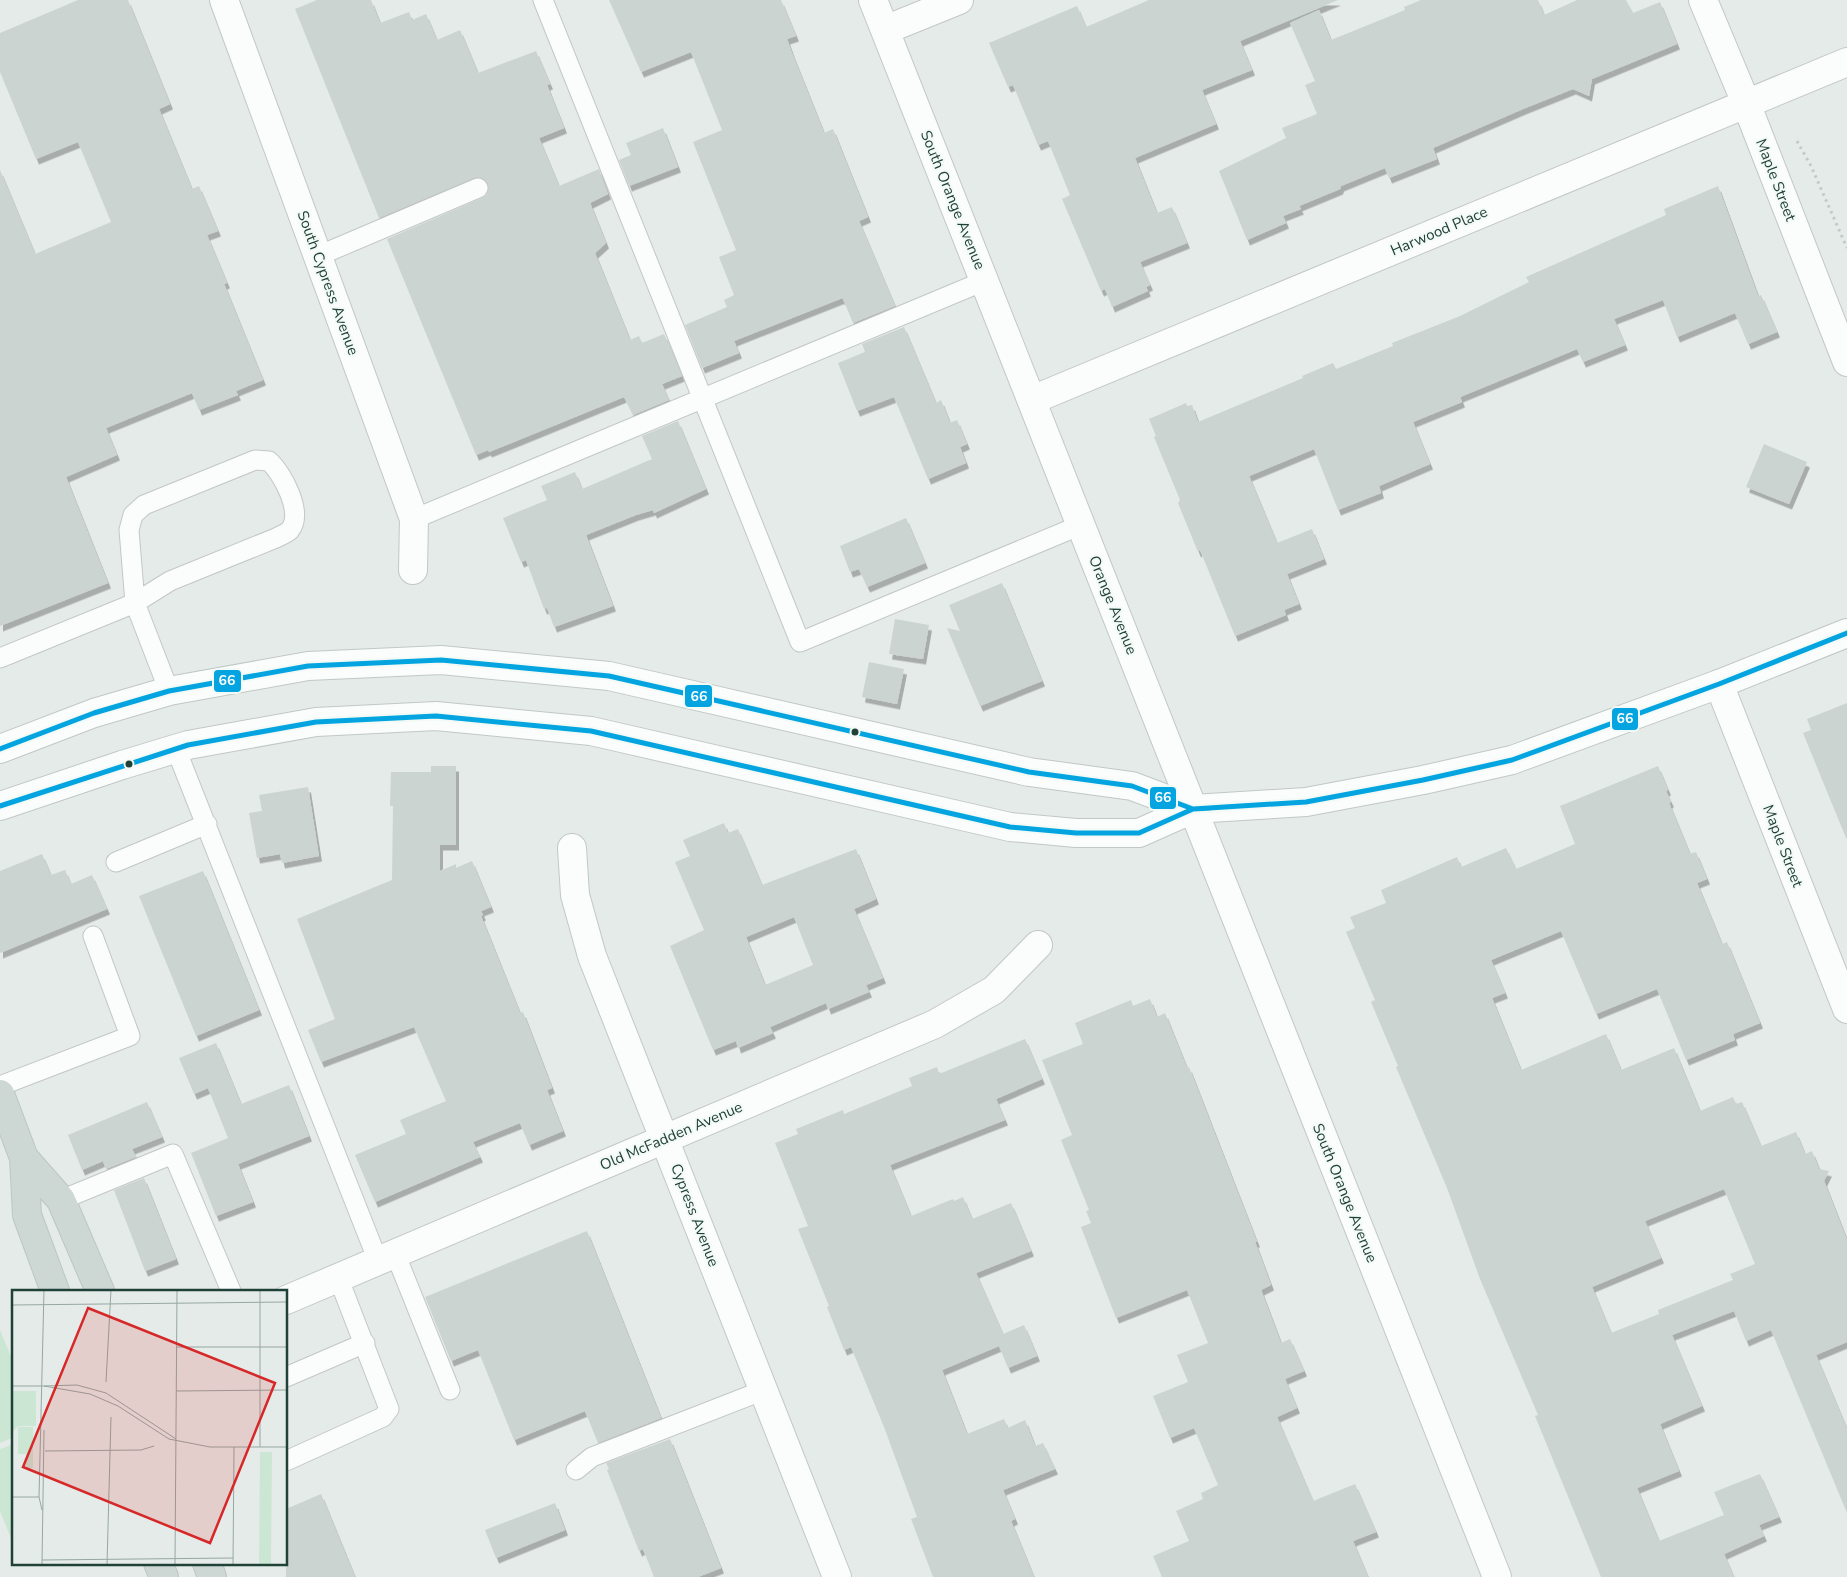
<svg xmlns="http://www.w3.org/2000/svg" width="1847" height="1577" font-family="'Nunito Sans',sans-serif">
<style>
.green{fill:#cce6d4}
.building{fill:#ccd4d1;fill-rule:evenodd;filter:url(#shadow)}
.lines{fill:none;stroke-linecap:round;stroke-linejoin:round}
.lane-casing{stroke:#c2c8c5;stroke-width:21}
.street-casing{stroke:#c2c8c5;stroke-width:30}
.secondary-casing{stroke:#c0c9c5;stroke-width:30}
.primary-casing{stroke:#bcc7c4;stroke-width:30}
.path{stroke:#c0cbc8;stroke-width:3;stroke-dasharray:2.5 4;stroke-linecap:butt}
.lane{stroke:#fbfcfc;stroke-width:19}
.street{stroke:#fbfcfc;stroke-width:28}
.secondary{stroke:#fbfcfc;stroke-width:28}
.primary{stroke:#cdd7d4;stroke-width:28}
.bus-1-casing{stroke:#f3faf6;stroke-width:9}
.bus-1{stroke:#03a4df;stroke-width:5}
.bus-dot{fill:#204138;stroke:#f3faf6;stroke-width:2}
.labels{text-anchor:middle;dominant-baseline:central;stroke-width:4;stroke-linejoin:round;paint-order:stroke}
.street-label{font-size:15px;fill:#204138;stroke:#f3faf6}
.inset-road{fill:none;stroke:#96a7a2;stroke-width:1}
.view{fill:#d62828;fill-opacity:0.15;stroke:#d62828;stroke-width:2.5}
.inset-edge{fill:none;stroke:#204138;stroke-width:2.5}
.line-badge{stroke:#f3faf6;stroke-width:2}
.badge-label{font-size:14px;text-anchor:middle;font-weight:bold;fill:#fff}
</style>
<defs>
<filter id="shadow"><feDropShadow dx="3" dy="5.5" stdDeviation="0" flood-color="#0004"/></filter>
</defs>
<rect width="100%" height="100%" fill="#e5ebe8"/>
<path class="green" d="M 0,1330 L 14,1364 L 14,1437 L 0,1443 Z
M 14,1444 L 14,1546 L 0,1511 L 0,1449 Z"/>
<path class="building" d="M 78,0 L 128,0 L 170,104 L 159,109 L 192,189 L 199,186 L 218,231 L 207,235 L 227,283 L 224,284 L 263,380 L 236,391 L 238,395 L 199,410 L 192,393 L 106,428 L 117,455 L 66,477 L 108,583 L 0,626 L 0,170 L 35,254 L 111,222 L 78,142 L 36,159 L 0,72 L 0,33 Z
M 317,0 L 371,0 L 380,23 L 409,12 L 412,20 L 426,14 L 437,40 L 460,30 L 478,73 L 536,51 L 550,84 L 547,85 L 564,128 L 539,138 L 559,186 L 599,169 L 608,194 L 590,203 L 606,243 L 595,253 L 630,340 L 639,336 L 642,343 L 664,334 L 682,376 L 662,384 L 669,400 L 633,415 L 624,397 L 489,452 L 488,450 L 476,455 L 387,239 L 482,198 L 487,194 L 488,184 L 484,179 L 474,178 L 379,218 L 295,9 Z
M 609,0 L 781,0 L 796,36 L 787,39 L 792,53 L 824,133 L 833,129 L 868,217 L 859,221 L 895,306 L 853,323 L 843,299 L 840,299 L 734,341 L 739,353 L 702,368 L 685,325 L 727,307 L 724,300 L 734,295 L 719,257 L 736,250 L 693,142 L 722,130 L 691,52 L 641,72 Z
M 1149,0 L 1338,0 L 1240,41 L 1252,70 L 1202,90 L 1216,124 L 1135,158 L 1157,213 L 1172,207 L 1187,243 L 1140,262 L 1150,285 L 1146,287 L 1148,291 L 1112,307 L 1105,289 L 1101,291 L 1062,199 L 1070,195 L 1048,141 L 1038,145 L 1013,85 L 1008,87 L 989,43 L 1077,6 L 1086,27 Z
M 1421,0 L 1538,0 L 1544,15 L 1577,0 L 1626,0 L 1633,13 L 1660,2 L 1677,44 L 1592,79 L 1589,96 L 1573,89 L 1523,109 L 1433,148 L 1437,159 L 1389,178 L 1385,168 L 1341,186 L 1340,189 L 1299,206 L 1301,209 L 1283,216 L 1286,223 L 1247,240 L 1219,171 L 1286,138 L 1282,128 L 1317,114 L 1305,85 L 1315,81 L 1290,23 L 1319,10 L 1331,40 L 1405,10 L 1404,7 Z
M 663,128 L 678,167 L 629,186 L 619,160 L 631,155 L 626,143 Z
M 1718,186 L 1758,296 L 1761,295 L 1777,332 L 1748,344 L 1735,313 L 1677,337 L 1663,300 L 1614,319 L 1625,345 L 1583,362 L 1577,349 L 1460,397 L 1462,402 L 1413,422 L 1430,464 L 1379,486 L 1381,493 L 1338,510 L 1314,449 L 1249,476 L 1277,543 L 1312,529 L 1324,559 L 1287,574 L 1299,604 L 1284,610 L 1286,615 L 1235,636 L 1200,550 L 1198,552 L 1178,503 L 1180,500 L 1154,437 L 1156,436 L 1149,419 L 1186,403 L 1187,406 L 1192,405 L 1198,422 L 1303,378 L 1302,376 L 1333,363 L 1336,369 L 1393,346 L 1392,343 L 1460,316 L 1529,282 L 1526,277 L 1666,215 L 1664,209 Z
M 904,327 L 936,403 L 941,400 L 950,423 L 957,420 L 967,444 L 960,447 L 966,463 L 928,479 L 894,397 L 857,411 L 838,363 L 865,352 L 862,344 Z
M 678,421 L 706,489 L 654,513 L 653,510 L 636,515 L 586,535 L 613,606 L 554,627 L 547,608 L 544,609 L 526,560 L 521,562 L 503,518 L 547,500 L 541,486 L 575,472 L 582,489 L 652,459 L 642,436 Z
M 1764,444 L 1807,462 L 1789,504 L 1746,487 Z
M 906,518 L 925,563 L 867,587 L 859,569 L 850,572 L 840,546 Z
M 1002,583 L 1042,681 L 980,706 L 947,628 L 960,631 L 949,605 Z
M 895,619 L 929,625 L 923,659 L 889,654 Z
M 869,662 L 904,669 L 897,704 L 862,697 Z
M 1847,703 L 1847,838 L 1846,838 L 1803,733 L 1811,730 L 1807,719 Z
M 431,766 L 456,766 L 456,845 L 440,845 L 440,871 L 456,864 L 456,868 L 472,861 L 491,907 L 481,911 L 483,915 L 481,916 L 520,1013 L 523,1012 L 536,1046 L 552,1088 L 547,1090 L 563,1131 L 529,1145 L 520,1123 L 473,1142 L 480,1157 L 375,1202 L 355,1155 L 406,1134 L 400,1120 L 446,1101 L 414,1027 L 321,1062 L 308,1030 L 335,1019 L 297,919 L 392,880 L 393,806 L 390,806 L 391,772 L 431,772 Z
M 1658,766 L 1668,790 L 1666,791 L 1671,802 L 1669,803 L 1690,854 L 1696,852 L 1707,879 L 1697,883 L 1722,944 L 1727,942 L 1760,1023 L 1733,1034 L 1735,1040 L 1686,1060 L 1657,989 L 1596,1014 L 1561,931 L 1491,960 L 1505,993 L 1492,998 L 1521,1070 L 1606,1034 L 1621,1070 L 1674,1048 L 1700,1111 L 1733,1097 L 1736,1104 L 1742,1102 L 1761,1146 L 1796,1132 L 1805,1154 L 1812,1151 L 1819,1169 L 1829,1171 L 1824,1181 L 1847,1240 L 1847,1342 L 1816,1355 L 1847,1429 L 1847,1513 L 1771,1330 L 1746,1341 L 1734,1311 L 1672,1335 L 1702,1406 L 1660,1424 L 1679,1471 L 1637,1488 L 1659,1541 L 1724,1515 L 1714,1492 L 1760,1474 L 1779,1517 L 1759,1525 L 1764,1536 L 1724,1554 L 1734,1577 L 1601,1577 L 1535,1416 L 1538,1415 L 1480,1279 L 1447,1188 L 1396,1067 L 1398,1066 L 1371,1002 L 1375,1000 L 1346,932 L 1355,928 L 1350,917 L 1386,903 L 1381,890 L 1457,857 L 1461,867 L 1506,848 L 1516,869 L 1575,844 L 1560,806 ZM 1724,1189 L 1755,1264 L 1730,1274 L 1733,1280 L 1658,1310 L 1659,1314 L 1611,1333 L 1592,1287 L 1661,1258 L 1645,1221 Z
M 308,787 L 319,856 L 282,863 L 280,854 L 257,858 L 249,813 L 262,811 L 259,795 Z
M 724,823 L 728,833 L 738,829 L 762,885 L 856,849 L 876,899 L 854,909 L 883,978 L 866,985 L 869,992 L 828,1009 L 826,1003 L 770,1027 L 773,1033 L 738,1048 L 736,1041 L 713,1050 L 670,946 L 704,930 L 675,862 L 690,856 L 683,840 ZM 794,917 L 813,965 L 765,985 L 746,937 Z
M 42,854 L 51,875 L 65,870 L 71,884 L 92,875 L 107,909 L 0,953 L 0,871 Z
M 203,871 L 259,1010 L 196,1036 L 139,896 Z
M 1150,999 L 1157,1017 L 1165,1013 L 1187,1068 L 1189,1067 L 1257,1242 L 1255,1242 L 1271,1285 L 1261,1290 L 1281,1343 L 1290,1339 L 1304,1371 L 1285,1379 L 1297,1408 L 1277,1417 L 1313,1501 L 1355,1484 L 1376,1532 L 1353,1541 L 1368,1577 L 1162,1577 L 1153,1556 L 1189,1541 L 1176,1511 L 1203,1499 L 1201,1493 L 1218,1485 L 1194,1428 L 1170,1438 L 1153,1396 L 1188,1382 L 1177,1355 L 1208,1343 L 1187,1290 L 1116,1318 L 1081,1227 L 1091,1223 L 1086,1211 L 1089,1210 L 1061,1140 L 1072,1135 L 1042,1060 L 1083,1044 L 1075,1023 L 1131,1000 L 1133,1006 Z
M 1025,1039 L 1042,1079 L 996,1099 L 1005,1120 L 890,1165 L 911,1216 L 953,1199 L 954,1201 L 963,1197 L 972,1219 L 1011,1203 L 1031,1251 L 976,1273 L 1003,1334 L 1024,1325 L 1037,1356 L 1008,1368 L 999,1346 L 942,1370 L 967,1434 L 1004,1419 L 1008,1428 L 1025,1420 L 1035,1446 L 1043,1443 L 1055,1469 L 1003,1490 L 1015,1519 L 1011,1521 L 1034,1577 L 933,1577 L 911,1519 L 917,1517 L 884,1427 L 851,1347 L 844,1350 L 827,1307 L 829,1306 L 798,1229 L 808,1226 L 775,1143 L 798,1134 L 796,1129 L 843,1110 L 844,1114 L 912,1086 L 909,1078 L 937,1067 L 939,1074 Z
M 216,1043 L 241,1104 L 289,1085 L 309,1136 L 238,1164 L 253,1202 L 216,1216 L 191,1153 L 228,1138 L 208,1088 L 194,1094 L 179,1058 Z
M 147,1102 L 162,1137 L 132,1149 L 136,1157 L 106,1169 L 103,1161 L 82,1170 L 68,1135 Z
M 144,1178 L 176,1259 L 145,1271 L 114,1190 Z
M 587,1231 L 661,1418 L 598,1443 L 585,1411 L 514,1440 L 478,1350 L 451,1361 L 425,1297 Z
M 670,1439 L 721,1568 L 698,1577 L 654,1577 L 643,1549 L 639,1551 L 607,1470 L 609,1469 L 606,1463 Z
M 321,1494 L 355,1577 L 286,1577 L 286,1509 Z
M 555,1503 L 565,1530 L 496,1558 L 485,1530 Z"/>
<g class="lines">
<defs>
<path id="lane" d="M 543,0 L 800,642 L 1081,525
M 318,256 L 478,188
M 255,460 L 269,461 C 282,473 304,512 290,530 C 287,533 280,536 276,538 L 170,581 L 135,603 L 129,530 L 133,515 L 144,505 Z
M 414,519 L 984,281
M 0,658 L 135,603 L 169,691
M 176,749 L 378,1261
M 116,862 L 207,824
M 0,1086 L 130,1036 L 93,936
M 61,1200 L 173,1154 L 231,1291
M 395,1253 L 450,1390
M 286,1377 L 365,1343
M 286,1461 L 383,1417 L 389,1409 L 338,1277
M 576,1470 L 592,1457 L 764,1390"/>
<path id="street" d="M 224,0 L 414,519 L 413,570
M 873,0 L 1497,1577
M 1703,0 L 1746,103 L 1847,362
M 885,30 L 959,0
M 1032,400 L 1847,62
M 1719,684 L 1847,1009
M 286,1300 L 935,1024 L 994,990 L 1038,945"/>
<path id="secondary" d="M 0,749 L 94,713 L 169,691 L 308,666 L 441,660 L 609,676 L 1029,772 L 1132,786 L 1193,809
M 0,806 L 122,765 L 188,745 L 316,722 L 436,716 L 591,731 L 1010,827 L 1076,833 L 1139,833 L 1193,809 L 1306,802 L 1423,780 L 1512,760 L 1719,684 L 1847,633
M 572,848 L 575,895 L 592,956 L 837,1577"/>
<path id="primary" d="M 0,1094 L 24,1158 L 27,1215 L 55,1291
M 24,1158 L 61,1200 L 100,1291
M 158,1563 L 164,1577
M 207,1563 L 212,1577"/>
</defs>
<use href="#lane" class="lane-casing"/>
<use href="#street" class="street-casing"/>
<use href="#secondary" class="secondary-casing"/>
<use href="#primary" class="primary-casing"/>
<path class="path" d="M 1797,141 L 1811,166 L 1847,248"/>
<use href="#lane" class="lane"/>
<use href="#street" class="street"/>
<use href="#secondary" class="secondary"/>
<use href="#primary" class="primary"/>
<defs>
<path id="bus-1" d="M 0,749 L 94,713 L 169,691 L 308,666 L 441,660 L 609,676 L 1029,772 L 1132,786 L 1193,809 L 1306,802 L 1423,780 L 1512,760 L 1719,684 L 1847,633
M 0,806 L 188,745 L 316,722 L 436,716 L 591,731 L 1010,827 L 1076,833 L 1139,833 L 1193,809 L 1212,808"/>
</defs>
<use href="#bus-1" class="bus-1-casing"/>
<use href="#bus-1" class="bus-1"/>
</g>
<g class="bus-dot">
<circle cx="855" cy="732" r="4.5"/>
<circle cx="129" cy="764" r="4.5"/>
</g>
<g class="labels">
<g class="street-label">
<text transform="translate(1776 180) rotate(69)">Maple Street</text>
<text transform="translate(953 200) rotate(68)">South Orange Avenue</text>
<text transform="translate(1439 231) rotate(-23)">Harwood Place</text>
<text transform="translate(328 283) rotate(70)">South Cypress Avenue</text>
<text transform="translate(1113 605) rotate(68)">Orange Avenue</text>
<text transform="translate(1783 846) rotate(69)">Maple Street</text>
<text transform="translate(671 1136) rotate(-23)">Old McFadden Avenue</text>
<text transform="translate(1345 1193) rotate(68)">South Orange Avenue</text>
<text transform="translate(695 1215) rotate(69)">Cypress Avenue</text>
</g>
</g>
<g transform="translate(12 1290)">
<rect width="275" height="275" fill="#e5ebe8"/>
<path d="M 0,101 L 24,101 L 24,136 L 6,136 L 0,142 ZM 6,137 L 21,137 L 21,178 L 14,178 L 14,164 L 6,164 ZM 248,162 L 260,162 L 259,275 L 247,275 Z" fill="#cce6d4"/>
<path class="inset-road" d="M 0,15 L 275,12M 164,57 L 275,57M 94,92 L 99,0M 0,96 L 32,96 L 78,104 L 106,116 L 157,149 L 198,157 L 275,157M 32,96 L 65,95 L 94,103 L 164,149M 164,101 L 275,100M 248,157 L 248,0M 33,161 L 129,160 L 142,156M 0,207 L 27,207M 30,220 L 27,207 L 32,0M 30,270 L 221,268M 30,275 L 32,140M 95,275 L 99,127M 163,275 L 165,0M 221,275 L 222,157"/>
<path class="view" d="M 76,18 L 263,93 L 198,253 L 11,177 Z"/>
<rect width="275" height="275" class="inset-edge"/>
</g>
<g class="line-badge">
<rect x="213" y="669" width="29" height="24" rx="5" fill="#03a4df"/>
<rect x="684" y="684" width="29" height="24" rx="5" fill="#03a4df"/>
<rect x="1611" y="707" width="28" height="24" rx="5" fill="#03a4df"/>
<rect x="1149" y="786" width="28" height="24" rx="5" fill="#03a4df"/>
</g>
<g class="badge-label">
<text x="227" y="685">66</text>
<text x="699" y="701">66</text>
<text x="1625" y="723">66</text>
<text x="1163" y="802">66</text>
</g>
</svg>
